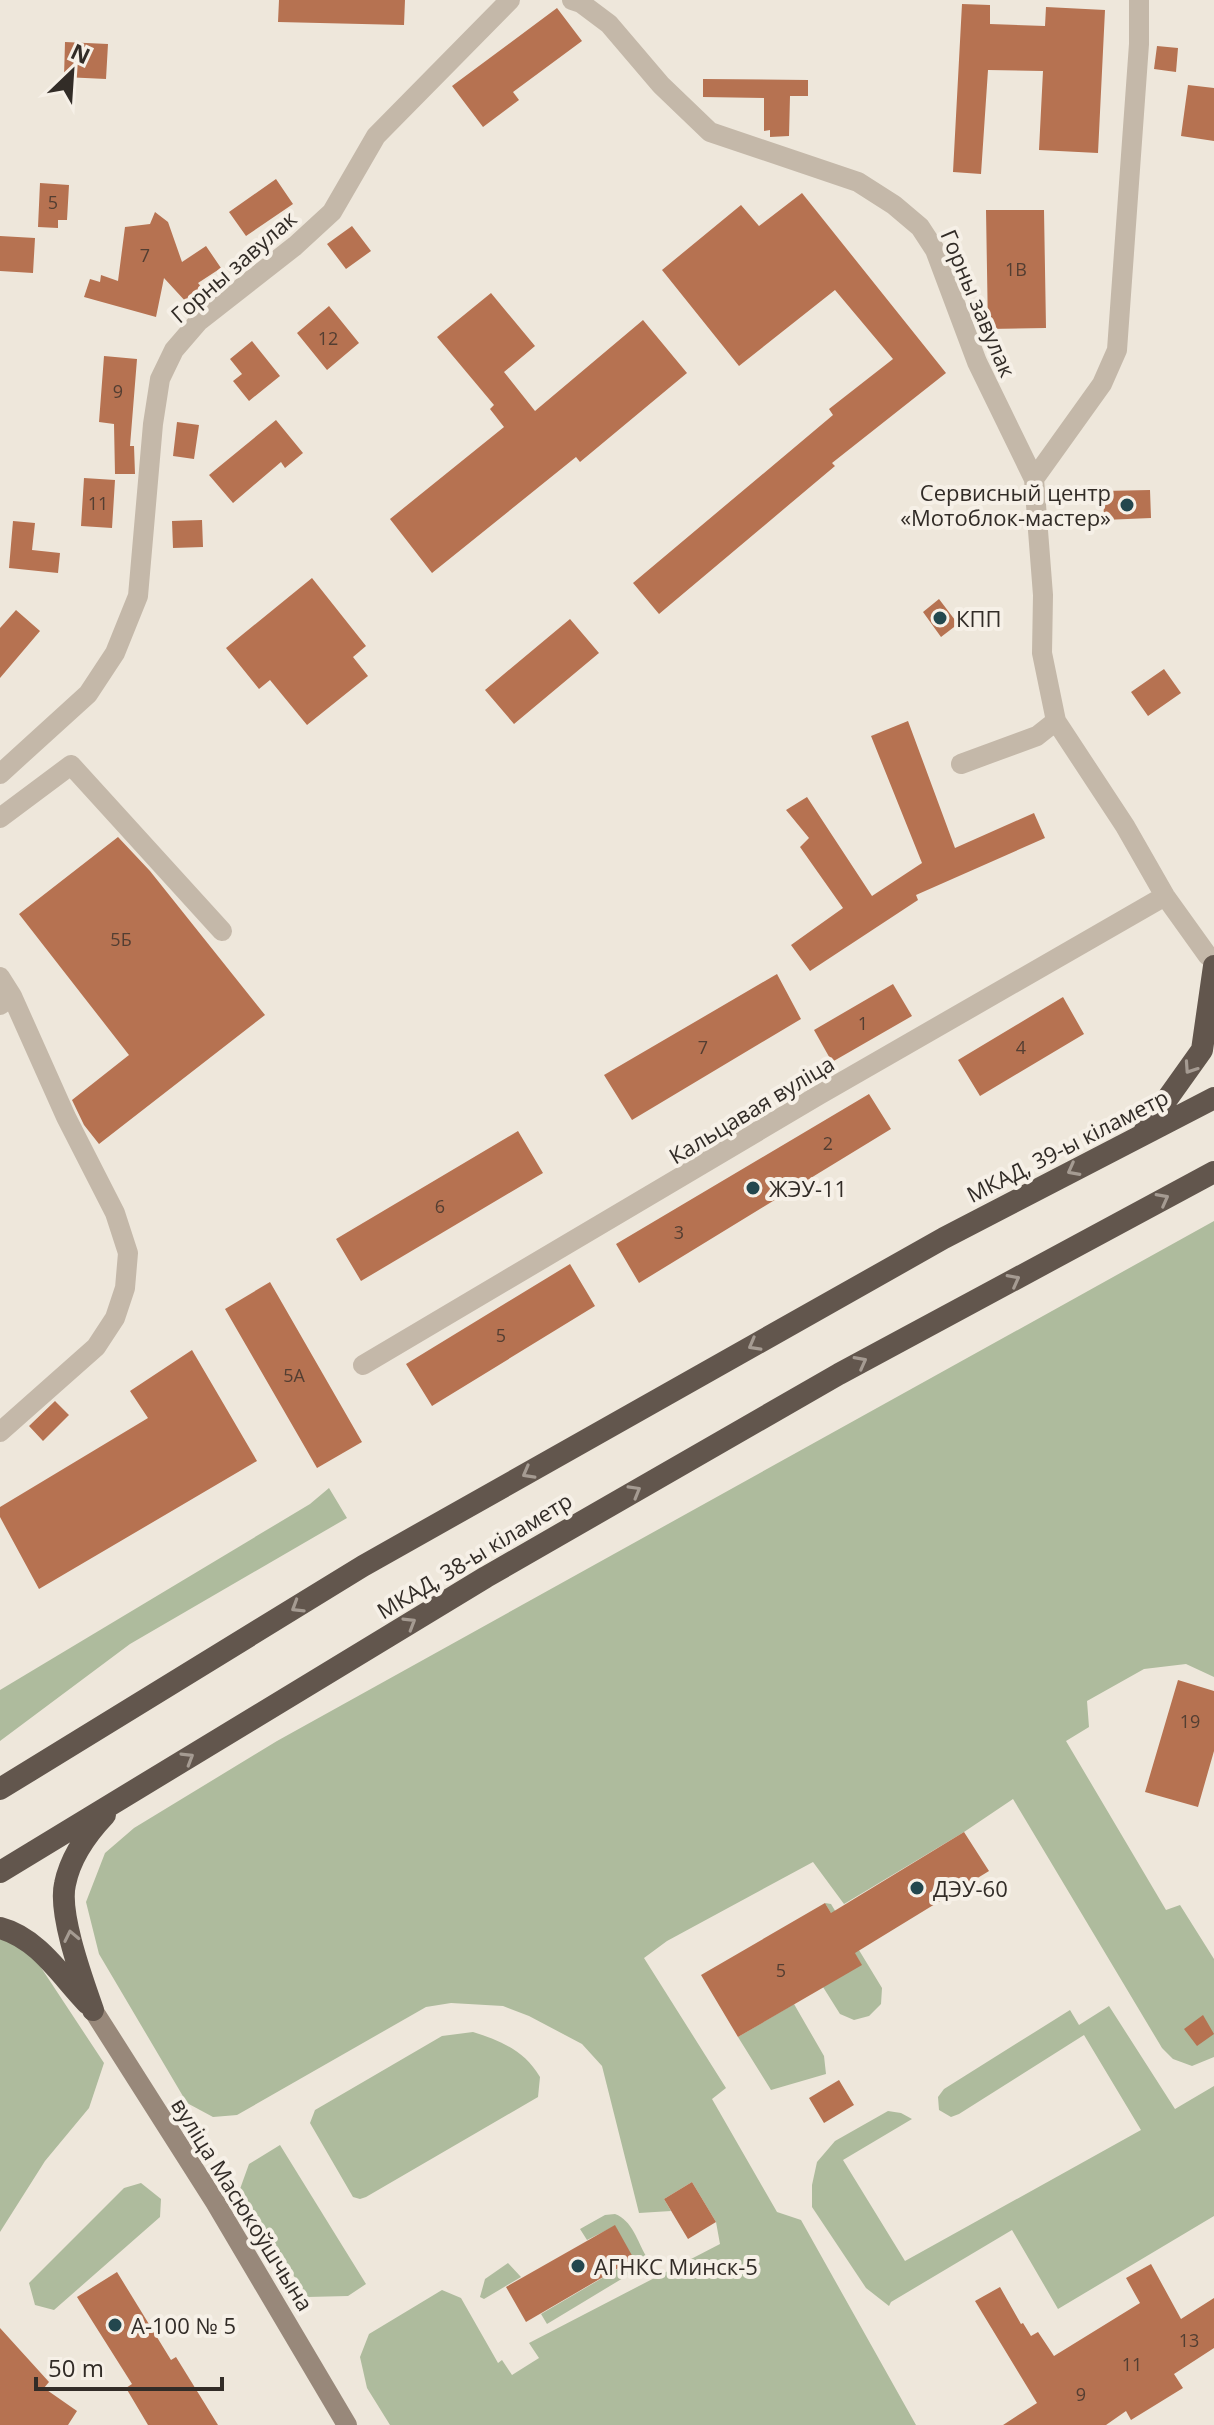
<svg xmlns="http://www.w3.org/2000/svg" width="1214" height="2425" font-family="'Open Sans',sans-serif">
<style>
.green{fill:#aebb9d}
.building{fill:#b67251}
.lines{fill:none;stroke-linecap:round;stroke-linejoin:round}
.minor{stroke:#c4b8a9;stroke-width:20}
.secondary{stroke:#98887a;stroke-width:20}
.trunk{stroke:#62564d;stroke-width:22}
.oneway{stroke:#a59b92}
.poi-dot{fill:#23474e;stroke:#f6f0e7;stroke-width:3}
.labels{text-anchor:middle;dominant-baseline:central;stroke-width:8;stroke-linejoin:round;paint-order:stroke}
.number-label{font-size:18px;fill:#533e32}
.street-label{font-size:22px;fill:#322c27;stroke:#f6f0e7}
.poi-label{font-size:22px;fill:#322c27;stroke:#f6f0e7;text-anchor:start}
</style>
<rect width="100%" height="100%" fill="#eee7db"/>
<path class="green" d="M 1214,1221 L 1214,1677 L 1186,1664 L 1144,1669 L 1087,1701 L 1089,1727 L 1066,1741 L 1166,1910 L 1180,1905 L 1214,1959 L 1214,2057 L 1192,2066 L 1173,2059 L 1162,2048 L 1013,1799 L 964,1832 L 844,1904 L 813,1862 L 667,1941 L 644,1958 L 726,2088 L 712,2099 L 777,2212 L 801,2220 L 916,2425 L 390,2425 L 367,2388 L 360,2357 L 369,2334 L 442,2290 L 461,2298 L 498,2363 L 502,2360 L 512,2375 L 539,2358 L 529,2343 L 720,2244 L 716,2222 L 692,2182 L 664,2199 L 671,2211 L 639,2213 L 602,2066 L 582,2044 L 529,2016 L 503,2006 L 451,2003 L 426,2007 L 237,2115 L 213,2117 L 187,2103 L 99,1954 L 86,1902 L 105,1853 L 134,1828 L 277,1741 Z
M 329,1488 L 347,1518 L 130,1644 L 0,1741 L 0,1690 L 310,1504 Z
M 825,1903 L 831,1904 L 882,1988 L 881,2004 L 869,2016 L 854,2020 L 840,2014 L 823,1987 L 861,1964 Z
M 0,1936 L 25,1950 L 40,1966 L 104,2063 L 89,2108 L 45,2161 L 0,2232 Z
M 794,2004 L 824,2056 L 826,2074 L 771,2090 L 738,2037 Z
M 1109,2006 L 1175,2109 L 1214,2086 L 1214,2216 L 1058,2309 L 1012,2230 L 891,2302 L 889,2306 L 866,2288 L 812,2207 L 812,2185 L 817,2162 L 835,2141 L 888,2111 L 901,2113 L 912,2119 L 843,2160 L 905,2261 L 1141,2130 L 1084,2035 L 959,2114 L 951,2117 L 939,2110 L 938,2097 L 944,2089 L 1070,2010 L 1079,2025 Z
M 473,2032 C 501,2041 524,2050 540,2077 L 538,2097 L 366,2197 L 360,2199 L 353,2197 L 310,2123 L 315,2110 L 442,2036 Z
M 280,2145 L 366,2284 L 348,2296 L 307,2297 L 240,2189 L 249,2164 Z
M 141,2183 L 161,2199 L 160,2217 L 54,2310 L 35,2305 L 29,2283 L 124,2188 Z
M 615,2214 C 632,2220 638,2242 646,2256 L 643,2266 L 547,2324 L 541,2314 L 633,2260 L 615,2226 L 587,2240 L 580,2229 L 605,2215 Z
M 508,2263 L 521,2277 L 484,2299 L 480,2297 L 485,2279 Z"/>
<path class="building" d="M 279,0 L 405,0 L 404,25 L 278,22 Z
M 962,4 L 990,5 L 990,24 L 1045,26 L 1046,7 L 1105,10 L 1098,153 L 1039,150 L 1043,71 L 988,70 L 981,174 L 953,172 Z
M 557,8 L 582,41 L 513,92 L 519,100 L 483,127 L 452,86 Z
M 65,42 L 108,44 L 106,79 L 64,77 Z
M 1157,46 L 1178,48 L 1176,72 L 1154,69 Z
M 703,79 L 808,80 L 808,96 L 790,96 L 789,136 L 770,137 L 770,130 L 764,131 L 764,98 L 703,97 Z
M 1188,85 L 1214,88 L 1214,141 L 1181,136 Z
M 276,179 L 293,204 L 246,236 L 229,212 Z
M 40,183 L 69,185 L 67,220 L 58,220 L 58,228 L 38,227 Z
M 802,193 L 946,373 L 832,463 L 835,466 L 659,614 L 633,583 L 833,415 L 829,409 L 893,359 L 835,290 L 739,366 L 662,270 L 741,205 L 759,226 Z
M 986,210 L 1044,210 L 1046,328 L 988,329 Z
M 155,212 L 168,222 L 182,262 L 206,246 L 221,268 L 198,283 L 203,289 L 187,303 L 164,278 L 156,317 L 84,297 L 90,279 L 100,282 L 101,275 L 118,281 L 125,227 L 150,224 Z
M 352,226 L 371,251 L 346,269 L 327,244 Z
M 0,236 L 35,238 L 33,273 L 0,271 Z
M 491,293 L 535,346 L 504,372 L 535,411 L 643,320 L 687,373 L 580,462 L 576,457 L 432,573 L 390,519 L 504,427 L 490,409 L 494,405 L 437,337 Z
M 329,306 L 359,343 L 327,370 L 297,333 Z
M 252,341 L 280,376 L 249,401 L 233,381 L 242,374 L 230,359 Z
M 104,356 L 137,359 L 130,446 L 134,446 L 135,474 L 115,474 L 114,424 L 99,422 Z
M 276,420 L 303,453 L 285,468 L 281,462 L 233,503 L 209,475 Z
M 177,422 L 199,425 L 194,459 L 173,456 Z
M 84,478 L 115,480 L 112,528 L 81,526 Z
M 1150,490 L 1151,518 L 1104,520 L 1103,491 Z
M 202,520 L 203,547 L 173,548 L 172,521 Z
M 13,521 L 35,523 L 32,550 L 60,553 L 58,573 L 9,568 Z
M 312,578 L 366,646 L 353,657 L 368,676 L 307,725 L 270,680 L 259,689 L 226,648 Z
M 939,599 L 958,624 L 941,637 L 923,612 Z
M 16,610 L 40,631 L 0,678 L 0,628 Z
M 570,619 L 599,653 L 514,724 L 485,690 Z
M 1164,669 L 1181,693 L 1148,716 L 1131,692 Z
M 908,721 L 955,848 L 1034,813 L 1045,838 L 916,895 L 918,900 L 810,971 L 791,945 L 843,908 L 800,847 L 809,838 L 786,810 L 807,797 L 872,896 L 922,863 L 871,736 Z
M 118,837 L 150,871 L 265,1015 L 99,1144 L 84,1125 L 72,1100 L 129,1055 L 19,914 Z
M 777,974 L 801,1019 L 632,1120 L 604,1075 Z
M 893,984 L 912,1016 L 832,1062 L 814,1030 Z
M 1063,997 L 1084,1034 L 980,1096 L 958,1060 Z
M 869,1094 L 891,1129 L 639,1283 L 616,1244 Z
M 518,1131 L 543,1173 L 361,1281 L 336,1239 Z
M 570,1264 L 595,1306 L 432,1406 L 406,1364 Z
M 270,1282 L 362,1442 L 317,1468 L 225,1309 Z
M 192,1350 L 257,1461 L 39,1589 L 0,1517 L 0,1507 L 148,1418 L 130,1391 Z
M 55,1401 L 69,1415 L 43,1441 L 29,1426 Z
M 1178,1680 L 1214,1691 L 1214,1751 L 1198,1807 L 1145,1792 Z
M 964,1832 L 989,1871 L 855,1953 L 862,1965 L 738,2037 L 701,1975 L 825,1903 L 831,1913 Z
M 1203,2015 L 1214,2034 L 1197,2046 L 1184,2029 Z
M 839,2080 L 854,2105 L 824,2123 L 809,2098 Z
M 692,2182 L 716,2222 L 688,2239 L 664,2199 Z
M 615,2225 L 634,2259 L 526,2322 L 506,2287 Z
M 1151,2264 L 1181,2319 L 1214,2298 L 1214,2348 L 1174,2374 L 1183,2388 L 1131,2420 L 1126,2411 L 1106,2425 L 1003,2425 L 1037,2403 L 975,2301 L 1000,2287 L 1021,2324 L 1023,2323 L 1031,2336 L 1038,2332 L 1054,2356 L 1140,2303 L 1126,2278 Z
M 117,2272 L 171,2360 L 176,2357 L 218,2425 L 148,2425 L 126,2388 L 132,2384 L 77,2297 Z
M 0,2328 L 49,2382 L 44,2388 L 77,2411 L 68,2425 L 0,2425 Z"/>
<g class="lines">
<path class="minor" d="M 572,0 L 581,3 L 609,24 L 661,85 L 710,132 L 858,182 L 894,205 L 920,227 L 935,250 L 977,362 L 1034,479 L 1043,595 L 1042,653 L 1056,721 L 1125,826 L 1165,896 L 1208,956
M 1034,479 L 1102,384 L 1117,350 L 1139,44 L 1139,0
M 961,764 L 1037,736 L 1056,721
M 0,774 L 88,694 L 115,653 L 138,596 L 153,424 L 160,379 L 174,350 L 199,321 L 295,246 L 332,212 L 376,136 L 510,0
M 0,818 L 71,765 L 222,931
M 0,977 L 12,996 L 0,1005
M 363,1365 L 819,1095 L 1165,896
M 0,1432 L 96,1347 L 115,1318 L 125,1288 L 128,1253 L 115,1213 L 66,1117 L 12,996"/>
<path class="secondary" d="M 93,2010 L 215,2202 L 347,2425"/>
<path class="trunk" d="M 1145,1130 L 1202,1050 L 1214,966
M 0,1789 L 363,1566 L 944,1238 L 1214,1098
M 0,1872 L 486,1577 L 839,1374 L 1214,1172
M 0,1928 C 38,1938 61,1976 87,2003
M 93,2010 C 83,1981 58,1914 65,1884 C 70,1859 87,1834 105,1815"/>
</g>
<defs><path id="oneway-chevron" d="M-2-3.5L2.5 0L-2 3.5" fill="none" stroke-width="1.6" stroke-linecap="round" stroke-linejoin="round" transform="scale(2)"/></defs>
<g class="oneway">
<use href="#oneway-chevron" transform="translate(1190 1068) rotate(124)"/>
<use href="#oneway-chevron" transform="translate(1073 1170) rotate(152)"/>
<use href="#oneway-chevron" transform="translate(1163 1199) rotate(-28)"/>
<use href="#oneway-chevron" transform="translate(1014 1280) rotate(-28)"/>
<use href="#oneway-chevron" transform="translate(754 1345) rotate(151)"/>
<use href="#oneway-chevron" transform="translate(861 1362) rotate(-28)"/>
<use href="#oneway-chevron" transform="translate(528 1473) rotate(151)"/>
<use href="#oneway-chevron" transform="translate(635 1491) rotate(-30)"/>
<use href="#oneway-chevron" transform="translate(297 1607) rotate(148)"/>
<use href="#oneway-chevron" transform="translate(410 1623) rotate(-31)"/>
<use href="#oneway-chevron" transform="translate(188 1758) rotate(-31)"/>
<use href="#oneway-chevron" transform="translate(71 1936) rotate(-102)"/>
</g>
<g class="poi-dot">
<circle cx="1127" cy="505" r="8"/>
<circle cx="940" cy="618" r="8"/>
<circle cx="753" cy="1188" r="8"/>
<circle cx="917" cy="1888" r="8"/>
<circle cx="578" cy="2266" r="8"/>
<circle cx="115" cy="2325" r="8"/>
</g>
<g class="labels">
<g class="number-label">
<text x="53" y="202">5</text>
<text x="145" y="255">7</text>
<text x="1016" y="269">1В</text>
<text x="328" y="338">12</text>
<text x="118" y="391">9</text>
<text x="98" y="503">11</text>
<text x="121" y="939">5Б</text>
<text x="863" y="1023">1</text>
<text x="703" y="1047">7</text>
<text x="1021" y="1047">4</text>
<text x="828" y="1143">2</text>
<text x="440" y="1206">6</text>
<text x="679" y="1232">3</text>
<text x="501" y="1335">5</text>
<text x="294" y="1375">5А</text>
<text x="1190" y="1721">19</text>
<text x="781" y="1970">5</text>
<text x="1189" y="2340">13</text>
<text x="1132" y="2364">11</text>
<text x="1081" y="2394">9</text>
</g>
<g class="street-label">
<text transform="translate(233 266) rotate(-41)">Горны завулак</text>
<text transform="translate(979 303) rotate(67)">Горны завулак</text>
<text transform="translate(751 1109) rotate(-31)">Кальцавая вуліца</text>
<text transform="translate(1067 1145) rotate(-27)">МКАД, 39-ы кіламетр</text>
<text transform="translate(474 1555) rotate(-31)">МКАД, 38-ы кіламетр</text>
<text transform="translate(243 2204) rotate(58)">вуліца Масюкоўшчына</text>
</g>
<g class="poi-label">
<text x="1111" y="492" text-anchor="end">Сервисный центр<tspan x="1111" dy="25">«Мотоблок-мастер»</tspan></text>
<text x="956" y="618">КПП</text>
<text x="769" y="1188">ЖЭУ-11</text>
<text x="933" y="1888">ДЭУ-60</text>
<text x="594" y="2266">АГНКС Минск-5</text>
<text x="131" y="2325">А-100 № 5</text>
</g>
</g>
<g transform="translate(72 72) rotate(25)" stroke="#f6f0e7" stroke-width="6" paint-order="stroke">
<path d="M0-6L14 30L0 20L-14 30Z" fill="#322c27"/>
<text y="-12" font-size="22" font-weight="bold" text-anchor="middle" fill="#322c27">N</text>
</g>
<path d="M36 2377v12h186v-12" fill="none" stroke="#322c27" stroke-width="4"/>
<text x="48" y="2377" font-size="24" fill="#322c27" stroke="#f6f0e7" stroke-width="6" paint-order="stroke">50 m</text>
</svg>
